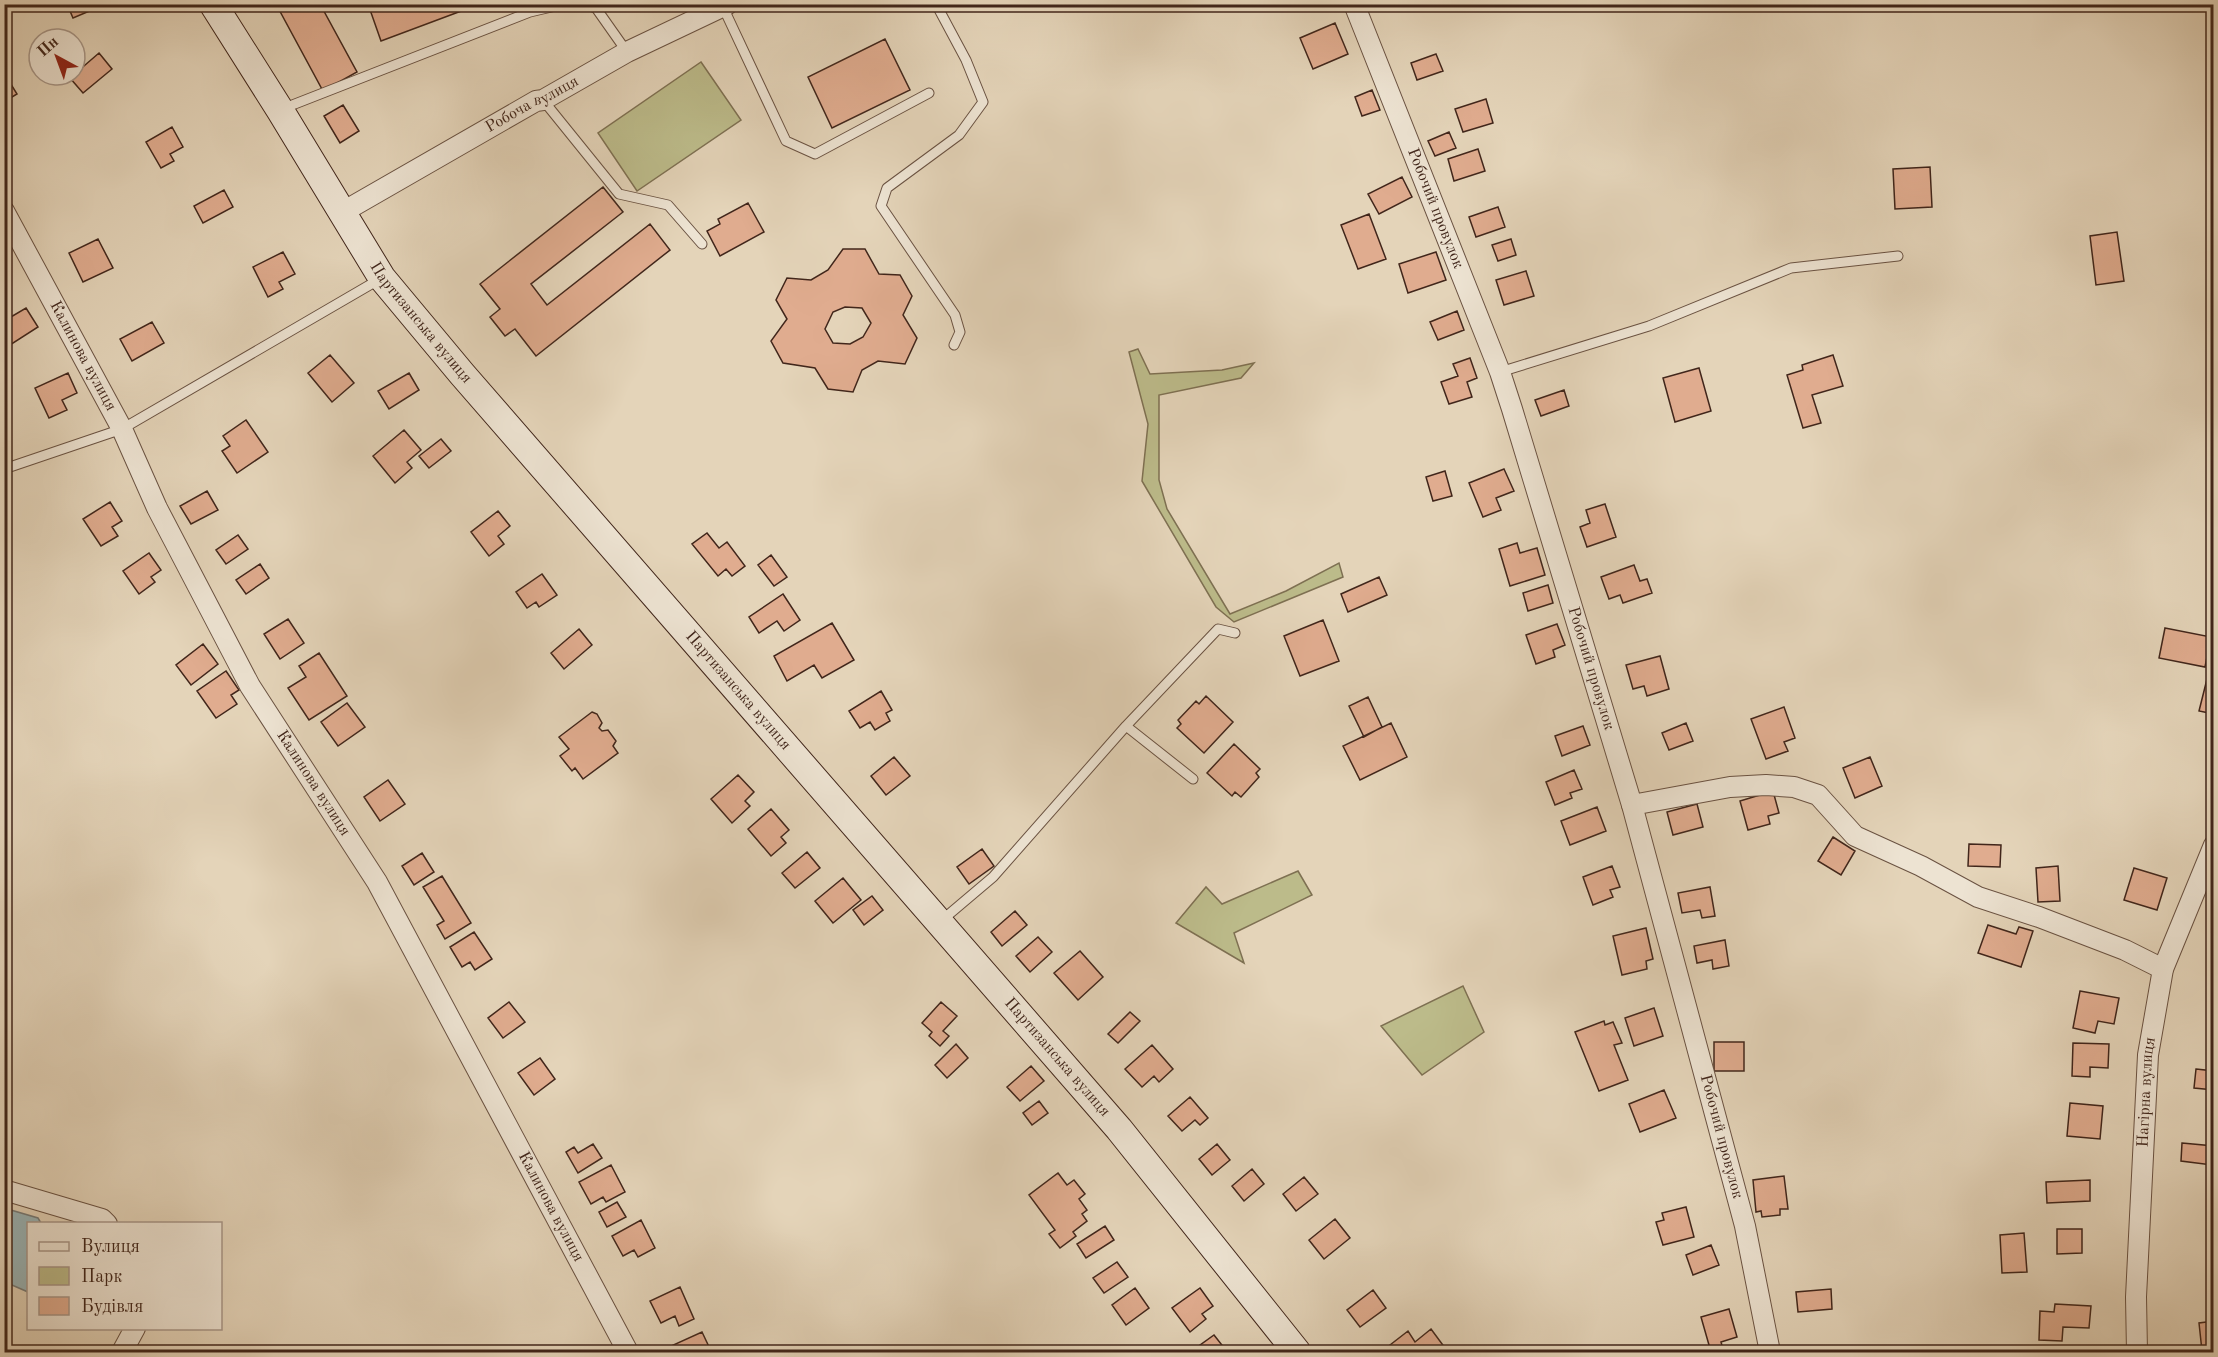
<svg xmlns="http://www.w3.org/2000/svg" width="2218" height="1357" font-family="'Old Standard TT',serif">
<style>
.green{fill:#bcbb8a;stroke:#7e7052;stroke-width:1.5}
.water{fill:#9ab6b9;stroke:#767c7a;stroke-width:1.5}
.building{fill:#e0ac8f;stroke:#41261b;stroke-width:1.5;fill-rule:evenodd}
.lines{fill:none;stroke-linecap:round;stroke-linejoin:round}
.lane-casing{stroke:#6a5242;stroke-width:11}
.street-casing{stroke:#6a5242;stroke-width:22}
.secondary-casing{stroke:#41261b;stroke-width:29}
.lane{stroke:#ede3d2;stroke-width:9}
.street{stroke:#ede3d2;stroke-width:20}
.secondary{stroke:#ede3d2;stroke-width:27}
.labels{text-anchor:middle;dominant-baseline:central;stroke-width:4.5;stroke-linejoin:round;paint-order:stroke}
.street-label{font-size:16px;fill:#41261b;stroke:#ede3d2}
</style>
<rect width="100%" height="100%" fill="#e4d4b9"/>
<filter id="stains"><feTurbulence type="fractalNoise" baseFrequency=".00333" numOctaves="4"/><feColorMatrix values="0 0 0 0 .2 0 0 0 0 .09 0 0 0 0 .02 0 0 0 .5 -.17"/></filter>
<radialGradient id="worn" r=".72"><stop offset=".6" stop-color="#630" stop-opacity="0"/><stop offset="1" stop-color="#630" stop-opacity=".3"/></radialGradient>
<path class="green" d="M 701,62 L 741,120 L 637,191 L 598,133 Z
M 1138,349 L 1150,374 L 1222,370 L 1254,363 L 1241,378 L 1159,395 L 1159,480 L 1167,509 L 1230,614 L 1286,591 L 1339,563 L 1343,577 L 1234,622 L 1216,607 L 1142,481 L 1148,424 L 1129,352 Z
M 1298,871 L 1312,895 L 1234,933 L 1244,963 L 1176,923 L 1206,887 L 1222,904 Z
M 1463,986 L 1484,1032 L 1422,1075 L 1381,1026 Z"/>
<path class="water" d="M 4,1208 L 38,1218 L 41,1223 L 28,1224 L 28,1292 L 5,1282 Z"/>
<path class="building" d="M 67,4 L 106,4 L 73,18 Z
M 276,4 L 320,4 L 357,72 L 323,91 Z
M 368,4 L 480,4 L 381,41 Z
M 1335,23 L 1348,54 L 1313,69 L 1300,38 Z
M 885,39 L 910,90 L 832,128 L 808,77 Z
M 99,53 L 112,69 L 83,93 L 70,78 Z
M 1436,54 L 1443,71 L 1417,80 L 1411,63 Z
M 4,73 L 17,94 L 4,102 Z
M 1372,90 L 1380,110 L 1362,116 L 1355,97 Z
M 1486,99 L 1493,123 L 1463,132 L 1455,109 Z
M 343,105 L 359,131 L 340,143 L 324,116 Z
M 172,127 L 183,147 L 170,154 L 174,161 L 161,168 L 146,142 Z
M 1449,132 L 1456,148 L 1435,156 L 1428,141 Z
M 1478,149 L 1485,171 L 1454,181 L 1448,159 Z
M 1930,167 L 1932,207 L 1895,209 L 1893,169 Z
M 1402,177 L 1412,197 L 1379,214 L 1368,194 Z
M 603,187 L 623,212 L 531,284 L 547,305 L 650,224 L 670,250 L 536,356 L 515,329 L 505,336 L 490,317 L 500,309 L 480,284 Z
M 224,190 L 233,207 L 203,223 L 194,206 Z
M 748,203 L 764,232 L 720,256 L 707,231 L 720,224 L 718,219 Z
M 1498,207 L 1505,227 L 1476,237 L 1469,217 Z
M 1369,214 L 1386,259 L 1358,269 L 1341,225 Z
M 2117,232 L 2124,281 L 2096,285 L 2090,236 Z
M 98,239 L 113,268 L 83,282 L 69,253 Z
M 1511,239 L 1516,255 L 1498,261 L 1492,245 Z
M 843,249 L 865,249 L 879,274 L 900,275 L 912,296 L 903,315 L 917,338 L 905,364 L 878,361 L 862,370 L 853,392 L 828,389 L 815,368 L 783,363 L 771,341 L 787,319 L 776,300 L 787,278 L 811,280 L 828,270 ZM 845,307 L 862,308 L 871,323 L 863,337 L 850,344 L 833,343 L 825,329 L 833,312 Z
M 283,252 L 295,274 L 279,282 L 283,289 L 268,297 L 253,267 Z
M 1436,252 L 1446,280 L 1408,293 L 1399,264 Z
M 1526,271 L 1534,296 L 1504,305 L 1496,280 Z
M 4,281 L 11,295 L 4,298 Z
M 26,308 L 38,327 L 10,345 L 4,336 L 4,321 Z
M 1457,311 L 1464,330 L 1438,340 L 1430,322 Z
M 152,322 L 164,343 L 132,361 L 120,339 Z
M 330,355 L 354,383 L 332,402 L 308,373 Z
M 1833,355 L 1843,386 L 1812,395 L 1821,423 L 1803,428 L 1787,375 L 1803,370 L 1802,365 Z
M 1470,358 L 1477,378 L 1467,382 L 1472,397 L 1449,404 L 1441,382 L 1458,376 L 1453,364 Z
M 1699,368 L 1711,411 L 1675,422 L 1663,378 Z
M 68,373 L 77,393 L 62,400 L 67,410 L 49,418 L 35,388 Z
M 409,373 L 419,390 L 389,409 L 378,391 Z
M 1564,390 L 1569,406 L 1541,416 L 1535,400 Z
M 246,420 L 268,452 L 237,473 L 222,451 L 230,446 L 223,436 Z
M 404,430 L 421,450 L 407,462 L 412,468 L 395,483 L 373,456 Z
M 441,439 L 451,451 L 429,468 L 419,456 Z
M 1504,469 L 1514,491 L 1496,498 L 1501,510 L 1483,517 L 1469,483 Z
M 1445,471 L 1452,496 L 1433,501 L 1426,477 Z
M 207,491 L 218,510 L 191,524 L 180,506 Z
M 110,502 L 122,521 L 112,527 L 118,536 L 101,546 L 83,519 Z
M 1605,504 L 1616,537 L 1587,547 L 1580,527 L 1590,523 L 1586,510 Z
M 498,511 L 510,526 L 498,536 L 504,544 L 489,556 L 471,532 Z
M 707,533 L 719,548 L 727,542 L 745,566 L 732,576 L 726,569 L 718,576 L 692,544 Z
M 238,535 L 248,549 L 226,564 L 216,550 Z
M 1517,543 L 1520,553 L 1537,548 L 1545,575 L 1510,586 L 1499,549 Z
M 149,553 L 161,570 L 151,577 L 155,582 L 139,594 L 123,571 Z
M 771,555 L 787,577 L 774,586 L 758,565 Z
M 260,564 L 269,578 L 246,594 L 236,580 Z
M 1634,565 L 1640,581 L 1647,579 L 1652,593 L 1623,603 L 1620,595 L 1609,599 L 1601,577 Z
M 542,574 L 557,595 L 539,607 L 536,602 L 527,608 L 516,592 Z
M 1379,577 L 1387,595 L 1348,612 L 1341,594 Z
M 1548,585 L 1553,603 L 1528,611 L 1523,593 Z
M 783,594 L 800,620 L 784,631 L 777,621 L 759,633 L 749,617 Z
M 288,619 L 304,643 L 280,659 L 264,634 Z
M 1323,620 L 1339,661 L 1300,676 L 1284,636 Z
M 832,623 L 854,660 L 822,678 L 814,665 L 787,681 L 774,656 Z
M 1557,624 L 1565,645 L 1553,650 L 1555,657 L 1536,664 L 1526,635 Z
M 2165,628 L 2211,637 L 2205,667 L 2159,658 Z
M 579,629 L 592,645 L 564,669 L 551,653 Z
M 203,644 L 218,664 L 191,685 L 176,665 Z
M 319,653 L 347,696 L 309,720 L 288,688 L 306,677 L 299,666 Z
M 1660,656 L 1669,689 L 1647,696 L 1644,686 L 1633,689 L 1626,665 Z
M 226,671 L 239,690 L 231,695 L 237,704 L 216,718 L 197,691 Z
M 2208,675 L 2214,677 L 2214,714 L 2199,711 Z
M 881,691 L 892,710 L 886,713 L 890,721 L 875,730 L 870,722 L 860,728 L 849,711 Z
M 1206,696 L 1233,722 L 1204,753 L 1177,728 L 1181,724 L 1178,720 L 1196,701 L 1199,704 Z
M 1368,697 L 1382,727 L 1364,737 L 1349,706 Z
M 347,703 L 365,727 L 338,746 L 321,722 Z
M 1784,707 L 1795,738 L 1784,742 L 1788,751 L 1766,759 L 1751,719 Z
M 592,712 L 597,714 L 602,723 L 599,728 L 602,731 L 608,730 L 616,741 L 613,746 L 618,753 L 583,779 L 575,768 L 572,771 L 560,756 L 569,749 L 559,737 Z
M 1391,723 L 1407,757 L 1360,780 L 1343,746 Z
M 1686,723 L 1693,741 L 1669,750 L 1662,733 Z
M 1583,726 L 1590,745 L 1562,756 L 1555,736 Z
M 1234,744 L 1260,769 L 1256,773 L 1259,777 L 1241,797 L 1235,792 L 1232,796 L 1207,773 Z
M 894,757 L 910,776 L 886,795 L 871,776 Z
M 1870,757 L 1882,786 L 1855,798 L 1843,768 Z
M 1574,770 L 1582,789 L 1570,793 L 1572,798 L 1555,805 L 1546,782 Z
M 738,775 L 754,792 L 745,801 L 750,806 L 732,823 L 711,799 Z
M 388,780 L 405,804 L 380,821 L 364,797 Z
M 1773,791 L 1779,813 L 1768,816 L 1770,824 L 1748,830 L 1740,801 Z
M 1697,804 L 1703,827 L 1673,835 L 1667,812 Z
M 1597,807 L 1606,831 L 1570,845 L 1561,821 Z
M 771,809 L 789,830 L 781,837 L 786,843 L 771,856 L 748,829 Z
M 1833,837 L 1855,851 L 1841,875 L 1818,861 Z
M 1969,844 L 2001,845 L 2000,867 L 1968,866 Z
M 982,849 L 994,866 L 969,884 L 957,867 Z
M 807,852 L 820,868 L 795,888 L 782,873 Z
M 422,853 L 434,872 L 414,885 L 402,866 Z
M 1612,866 L 1620,887 L 1610,890 L 1613,897 L 1593,905 L 1583,877 Z
M 2058,866 L 2060,901 L 2038,902 L 2036,868 Z
M 2134,868 L 2167,878 L 2157,910 L 2124,900 Z
M 442,876 L 471,923 L 445,939 L 437,925 L 444,921 L 423,887 Z
M 843,878 L 861,900 L 833,923 L 815,901 Z
M 1710,887 L 1715,916 L 1702,918 L 1700,910 L 1682,913 L 1678,893 Z
M 872,896 L 883,910 L 864,925 L 853,910 Z
M 1015,911 L 1027,925 L 1002,946 L 991,932 Z
M 1988,925 L 2016,934 L 2019,927 L 2033,931 L 2021,967 L 1978,953 Z
M 1646,928 L 1653,959 L 1646,961 L 1647,969 L 1622,975 L 1613,936 Z
M 474,932 L 492,959 L 475,970 L 470,962 L 462,967 L 450,947 Z
M 1038,937 L 1052,952 L 1030,972 L 1016,956 Z
M 1725,940 L 1729,966 L 1713,969 L 1712,960 L 1697,963 L 1694,946 Z
M 1080,951 L 1103,977 L 1078,1000 L 1054,973 Z
M 2080,991 L 2119,998 L 2114,1024 L 2098,1021 L 2095,1033 L 2073,1028 Z
M 509,1002 L 525,1022 L 503,1038 L 488,1018 Z
M 941,1002 L 957,1016 L 943,1031 L 949,1036 L 940,1046 L 929,1036 L 932,1032 L 922,1023 Z
M 1654,1008 L 1663,1036 L 1634,1046 L 1625,1018 Z
M 1130,1012 L 1140,1021 L 1118,1043 L 1108,1034 Z
M 1604,1021 L 1605,1025 L 1613,1022 L 1622,1043 L 1614,1045 L 1628,1080 L 1599,1091 L 1575,1032 Z
M 1714,1042 L 1744,1042 L 1744,1071 L 1714,1071 Z
M 2073,1043 L 2109,1044 L 2108,1068 L 2090,1067 L 2090,1077 L 2072,1076 Z
M 956,1044 L 968,1058 L 947,1078 L 935,1065 Z
M 1152,1045 L 1173,1069 L 1159,1082 L 1154,1076 L 1142,1087 L 1125,1069 Z
M 540,1058 L 555,1079 L 534,1095 L 518,1073 Z
M 1031,1066 L 1044,1081 L 1020,1101 L 1007,1087 Z
M 2196,1069 L 2214,1071 L 2214,1090 L 2194,1088 Z
M 1664,1090 L 1676,1118 L 1640,1132 L 1629,1104 Z
M 1190,1097 L 1208,1118 L 1200,1125 L 1195,1120 L 1182,1131 L 1168,1116 Z
M 1039,1101 L 1048,1113 L 1032,1125 L 1023,1113 Z
M 2070,1103 L 2103,1106 L 2100,1139 L 2067,1136 Z
M 2182,1143 L 2214,1146 L 2212,1165 L 2181,1161 Z
M 593,1144 L 602,1158 L 578,1173 L 566,1152 L 574,1147 L 578,1153 Z
M 1217,1144 L 1230,1160 L 1212,1175 L 1199,1159 Z
M 611,1165 L 625,1192 L 606,1202 L 603,1197 L 591,1204 L 579,1182 Z
M 1252,1169 L 1264,1184 L 1244,1201 L 1232,1186 Z
M 1058,1173 L 1067,1185 L 1074,1180 L 1085,1194 L 1079,1199 L 1087,1210 L 1082,1214 L 1087,1221 L 1073,1232 L 1076,1236 L 1060,1248 L 1049,1234 L 1055,1230 L 1029,1195 Z
M 1784,1176 L 1788,1209 L 1780,1209 L 1780,1215 L 1762,1217 L 1761,1211 L 1756,1212 L 1753,1180 Z
M 1304,1177 L 1318,1194 L 1296,1211 L 1283,1194 Z
M 2090,1180 L 2090,1201 L 2047,1203 L 2046,1182 Z
M 617,1202 L 626,1217 L 607,1227 L 599,1212 Z
M 1686,1207 L 1694,1237 L 1663,1245 L 1656,1222 L 1664,1220 L 1662,1213 Z
M 1335,1219 L 1350,1238 L 1324,1259 L 1309,1240 Z
M 641,1220 L 655,1248 L 638,1257 L 634,1250 L 623,1256 L 612,1236 Z
M 1105,1226 L 1114,1240 L 1086,1258 L 1077,1244 Z
M 2057,1229 L 2082,1229 L 2082,1253 L 2057,1254 Z
M 2024,1233 L 2027,1272 L 2002,1273 L 2000,1235 Z
M 1711,1245 L 1719,1265 L 1693,1275 L 1686,1255 Z
M 1117,1262 L 1128,1277 L 1104,1293 L 1093,1278 Z
M 680,1287 L 694,1319 L 679,1326 L 675,1316 L 661,1323 L 650,1301 Z
M 1135,1288 L 1149,1308 L 1126,1325 L 1112,1305 Z
M 1200,1288 L 1213,1306 L 1202,1314 L 1206,1319 L 1190,1332 L 1172,1308 Z
M 1831,1289 L 1832,1309 L 1798,1312 L 1796,1292 Z
M 1373,1290 L 1386,1308 L 1360,1327 L 1347,1310 Z
M 2055,1304 L 2091,1306 L 2089,1328 L 2063,1327 L 2062,1341 L 2039,1340 L 2040,1311 L 2054,1312 Z
M 1729,1309 L 1737,1337 L 1721,1342 L 1723,1349 L 1711,1352 L 1701,1317 Z
M 2214,1321 L 2214,1349 L 2202,1351 L 2199,1323 Z
M 1431,1329 L 1448,1352 L 1381,1352 L 1408,1331 L 1415,1342 Z
M 702,1332 L 711,1351 L 674,1352 L 671,1346 Z
M 1214,1335 L 1225,1349 L 1219,1352 L 1199,1352 L 1196,1348 Z
M 2064,1347 L 2064,1352 L 2035,1352 L 2035,1348 Z"/>
<g class="lines">
<defs>
<path id="lane" d="M 583,4 L 596,8 L 627,52
M 936,4 L 966,60 L 983,102 L 959,135 L 887,188 L 881,206 L 955,315 L 960,332 L 954,345
M 723,7 L 786,141 L 815,154 L 929,93
M 543,100 L 619,194 L 668,205 L 702,244
M 282,109 L 530,12 L 564,4
M 1500,372 L 1649,326 L 1791,268 L 1898,256
M 4,469 L 122,429 L 380,279
M 1126,726 L 1193,779
M 941,921 L 993,877 L 1126,726 L 1218,629 L 1235,633"/>
<g id="street">
<path id="s1" d="M 1354,4 L 1500,372 L 1512,409 L 1632,805 L 1745,1226 L 1770,1352"/>
<path id="s2" d="M 4,211 L 122,429 L 157,508 L 250,686 L 377,882 L 628,1352"/>
<path id="s3" d="M 341,213 L 536,101 L 543,100 L 627,52 L 728,4"/>
<path d="M 1632,805 L 1730,787 L 1766,785 L 1794,787 L 1818,795 L 1855,836 L 1921,866 L 1978,897 L 2039,917 L 2125,950 L 2163,969"/>
<path d="M 4,1190 L 102,1219 L 107,1224"/>
<path d="M 122,1352 L 135,1328"/>
<path id="s4" d="M 2137,1352 L 2136,1297 L 2148,1055 L 2163,969 L 2214,845"/>
</g>
<g id="secondary">
<path id="s5" d="M 213,4 L 280,110 L 382,278 L 462,374 L 1119,1129 L 1297,1352"/>
</g>
</defs>
<use href="#lane" class="lane-casing"/>
<use href="#street" class="street-casing"/>
<use href="#secondary" class="secondary-casing"/>
<use href="#lane" class="lane"/>
<use href="#street" class="street"/>
<use href="#secondary" class="secondary"/>
</g>
<g class="labels">
<g class="street-label">
<text stroke="none"><textPath href="#s3" startOffset="220">Робоча вулиця</textPath></text>
<text stroke="none"><textPath href="#s1" startOffset="220">Робочий провулок</textPath></text>
<text stroke="none"><textPath href="#s5" startOffset="381">Партизанська вулиця</textPath></text>
<text stroke="none"><textPath href="#s2" startOffset="165">Калинова вулиця</textPath></text>
<text stroke="none"><textPath href="#s1" startOffset="706">Робочий провулок</textPath></text>
<text stroke="none"><textPath href="#s5" startOffset="867">Партизанська вулиця</textPath></text>
<text stroke="none"><textPath href="#s2" startOffset="651">Калинова вулиця</textPath></text>
<text stroke="none"><textPath href="#s5" startOffset="1353">Партизанська вулиця</textPath></text>
<text stroke="none"><textPath href="#s4" startOffset="260">Нагірна вулиця</textPath></text>
<text stroke="none"><textPath href="#s1" startOffset="1192">Робочий провулок</textPath></text>
<text stroke="none"><textPath href="#s2" startOffset="1137">Калинова вулиця</textPath></text>
</g>
</g>
<rect width="2218" height="1357" fill="none" stroke="#e4d4b9" stroke-width="24"/>
<rect x="6" y="6" width="2206" height="1345" fill="none" stroke="#41261b" stroke-width="3"/>
<rect x="12" y="12" width="2194" height="1333" fill="none" stroke="#41261b" stroke-width="1.5"/>
<rect x="27" y="1222" width="195" height="108" fill="#ede3d2" stroke="#a89789" stroke-width="1.5"/>
<rect x="39" y="1242" width="30" height="9" fill="#ede3d2" stroke="#a89789" stroke-width="1.5"/>
<text x="81" y="1252" font-size="18" fill="#41261b">Вулиця</text>
<rect x="39" y="1267" width="30" height="18" fill="#bcbb8a" stroke="#a89789" stroke-width="1.5"/>
<text x="81" y="1282" font-size="18" fill="#41261b">Парк</text>
<rect x="39" y="1297" width="30" height="18" fill="#e0ac8f" stroke="#a89789" stroke-width="1.5"/>
<text x="81" y="1312" font-size="18" fill="#41261b">Будівля</text>
<g transform="translate(57 57) rotate(319)"><circle r="28" fill="#ede3d2" stroke="#a89789" stroke-width="1.5"/>
<path d="M0-4.5L10 22L0 15L-10 22Z" fill="#8f2418"/>
<text y="-9" font-size="16" font-weight="bold" text-anchor="middle" fill="#41261b">Пн</text>
</g>
<rect width="100%" height="100%" filter="url(#stains)"/>
<rect width="100%" height="100%" fill="url(#worn)"/>
</svg>
